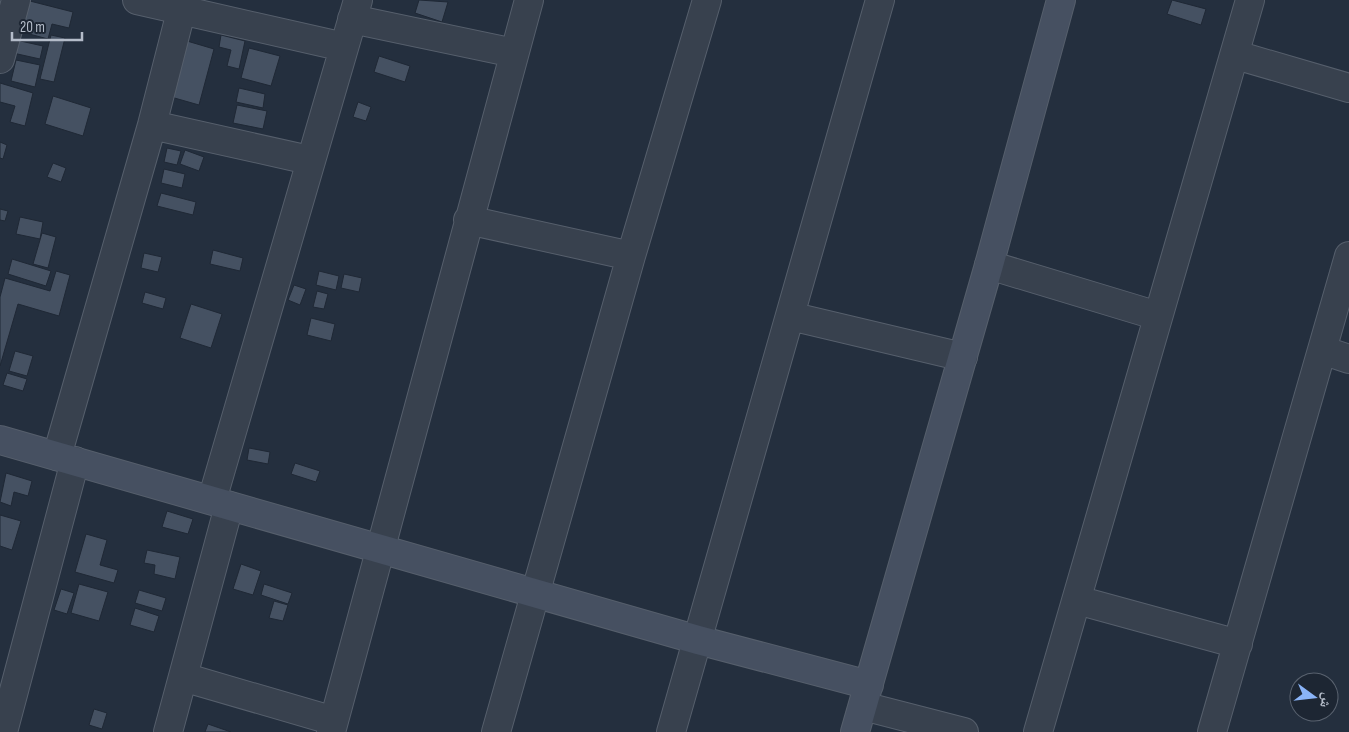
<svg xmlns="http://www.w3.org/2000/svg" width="1349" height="732" font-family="'Sofia Sans Condensed','Noto Naskh Arabic',sans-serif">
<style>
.building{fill:#455162;stroke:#1f2835}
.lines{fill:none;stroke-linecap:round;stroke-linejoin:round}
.street-casing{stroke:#565f6c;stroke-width:30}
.secondary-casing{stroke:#565f6c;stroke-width:30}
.street{stroke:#38414e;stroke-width:28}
.secondary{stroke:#465061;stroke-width:28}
</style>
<rect width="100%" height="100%" fill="#242f3e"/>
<path class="building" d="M 26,0 L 73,12 L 69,28 L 52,24 L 48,39 L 18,31 Z
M 419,0 L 448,2 L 442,22 L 415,13 Z
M 1172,0 L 1206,9 L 1201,25 L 1167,14 Z
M 51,35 L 65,38 L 54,82 L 40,79 Z
M 221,35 L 245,41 L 239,69 L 227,66 L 231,50 L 219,47 Z
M 16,40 L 43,46 L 40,59 L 13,53 Z
M 187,41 L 214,49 L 199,105 L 171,97 Z
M 249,48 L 280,56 L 271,86 L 241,78 Z
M 379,56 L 410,66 L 405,82 L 374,72 Z
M 16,60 L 40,65 L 35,87 L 11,81 Z
M 0,83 L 33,93 L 25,126 L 10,122 L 15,106 L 0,102 Z
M 239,88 L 265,94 L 263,108 L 236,102 Z
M 53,96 L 91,108 L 83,136 L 45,124 Z
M 358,102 L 371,107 L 366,121 L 353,117 Z
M 237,105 L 267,111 L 263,129 L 233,123 Z
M 0,142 L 7,145 L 3,159 L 0,158 Z
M 167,148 L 181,151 L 177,165 L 164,162 Z
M 185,150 L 204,157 L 199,171 L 180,164 Z
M 53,163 L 66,168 L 61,182 L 47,177 Z
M 164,169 L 185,174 L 182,188 L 161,183 Z
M 161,193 L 196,202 L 193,215 L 157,206 Z
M 0,209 L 8,211 L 5,221 L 0,220 Z
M 20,217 L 43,222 L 40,239 L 16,234 Z
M 42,233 L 56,237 L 48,268 L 33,264 Z
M 213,250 L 243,258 L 240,271 L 210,264 Z
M 144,253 L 162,257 L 158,272 L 141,268 Z
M 12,259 L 51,271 L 46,286 L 8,274 Z
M 56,271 L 70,275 L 59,316 L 18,304 L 0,366 L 0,297 L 5,278 L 50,291 Z
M 319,271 L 339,276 L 336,290 L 316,285 Z
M 344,274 L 362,278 L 359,292 L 341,288 Z
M 294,285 L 306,289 L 300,305 L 288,300 Z
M 317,291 L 328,294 L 324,309 L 313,307 Z
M 145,292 L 166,298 L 163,309 L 142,303 Z
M 191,304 L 222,314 L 211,348 L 180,338 Z
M 311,318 L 335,324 L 331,341 L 307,335 Z
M 15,351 L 33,356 L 27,376 L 9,371 Z
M 7,373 L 27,379 L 23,391 L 3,385 Z
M 249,448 L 270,452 L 268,464 L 247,460 Z
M 295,463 L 320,471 L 316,482 L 291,474 Z
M 6,473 L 32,481 L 28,496 L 14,492 L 11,506 L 0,502 Z
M 167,511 L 193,519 L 188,534 L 162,527 Z
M 0,515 L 21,521 L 12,550 L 0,546 Z
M 86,534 L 107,540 L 100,565 L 118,570 L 114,583 L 75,572 Z
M 147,550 L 180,557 L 175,579 L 154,574 L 155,565 L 144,563 Z
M 241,564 L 261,571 L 253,595 L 233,589 Z
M 79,584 L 108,592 L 99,621 L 71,613 Z
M 264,584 L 292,593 L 288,604 L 261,595 Z
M 61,589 L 74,593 L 67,614 L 54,610 Z
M 139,590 L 166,598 L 162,611 L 135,603 Z
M 274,601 L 288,605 L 283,621 L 269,618 Z
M 135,608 L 159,616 L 154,632 L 130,625 Z
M 94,709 L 107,713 L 102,729 L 89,725 Z
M 208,724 L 231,732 L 205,732 Z"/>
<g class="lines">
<defs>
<path id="street" d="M 137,0 L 344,47
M 352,19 L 514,53
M 1236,55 L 1349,88
M 0,59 L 16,0
M 152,125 L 309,160
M 468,220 L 631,256
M 989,265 L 1158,316
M 790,316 L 963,357
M 1322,350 L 1349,359
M 57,456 L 152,125 L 184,0
M 212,500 L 358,0
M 1077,600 L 1238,644
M 183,677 L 334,721
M 863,706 L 964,732
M 3,732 L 75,461
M 168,732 L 229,506
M 331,732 L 529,0
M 496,732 L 631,256 L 707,0
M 671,732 L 880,0
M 1038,732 L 1250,0
M 1212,732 L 1349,256"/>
<path id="secondary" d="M 0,440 L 698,640 L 869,685
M 855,732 L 989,265 L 1061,0"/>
</defs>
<use href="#street" class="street-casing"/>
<use href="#secondary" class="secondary-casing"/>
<use href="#street" class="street"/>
<use href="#secondary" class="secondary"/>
</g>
<g transform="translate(1314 697) rotate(105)"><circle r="24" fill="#1d2633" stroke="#59626f"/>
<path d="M0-4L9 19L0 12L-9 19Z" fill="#8ab4f8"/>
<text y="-8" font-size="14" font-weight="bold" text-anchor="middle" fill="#b4bcc9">ش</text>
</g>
<path d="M12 32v8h70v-8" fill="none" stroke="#b4bcc9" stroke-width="2.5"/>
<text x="20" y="32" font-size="15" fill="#b4bcc9" stroke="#1d2633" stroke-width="4" paint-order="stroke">20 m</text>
</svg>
